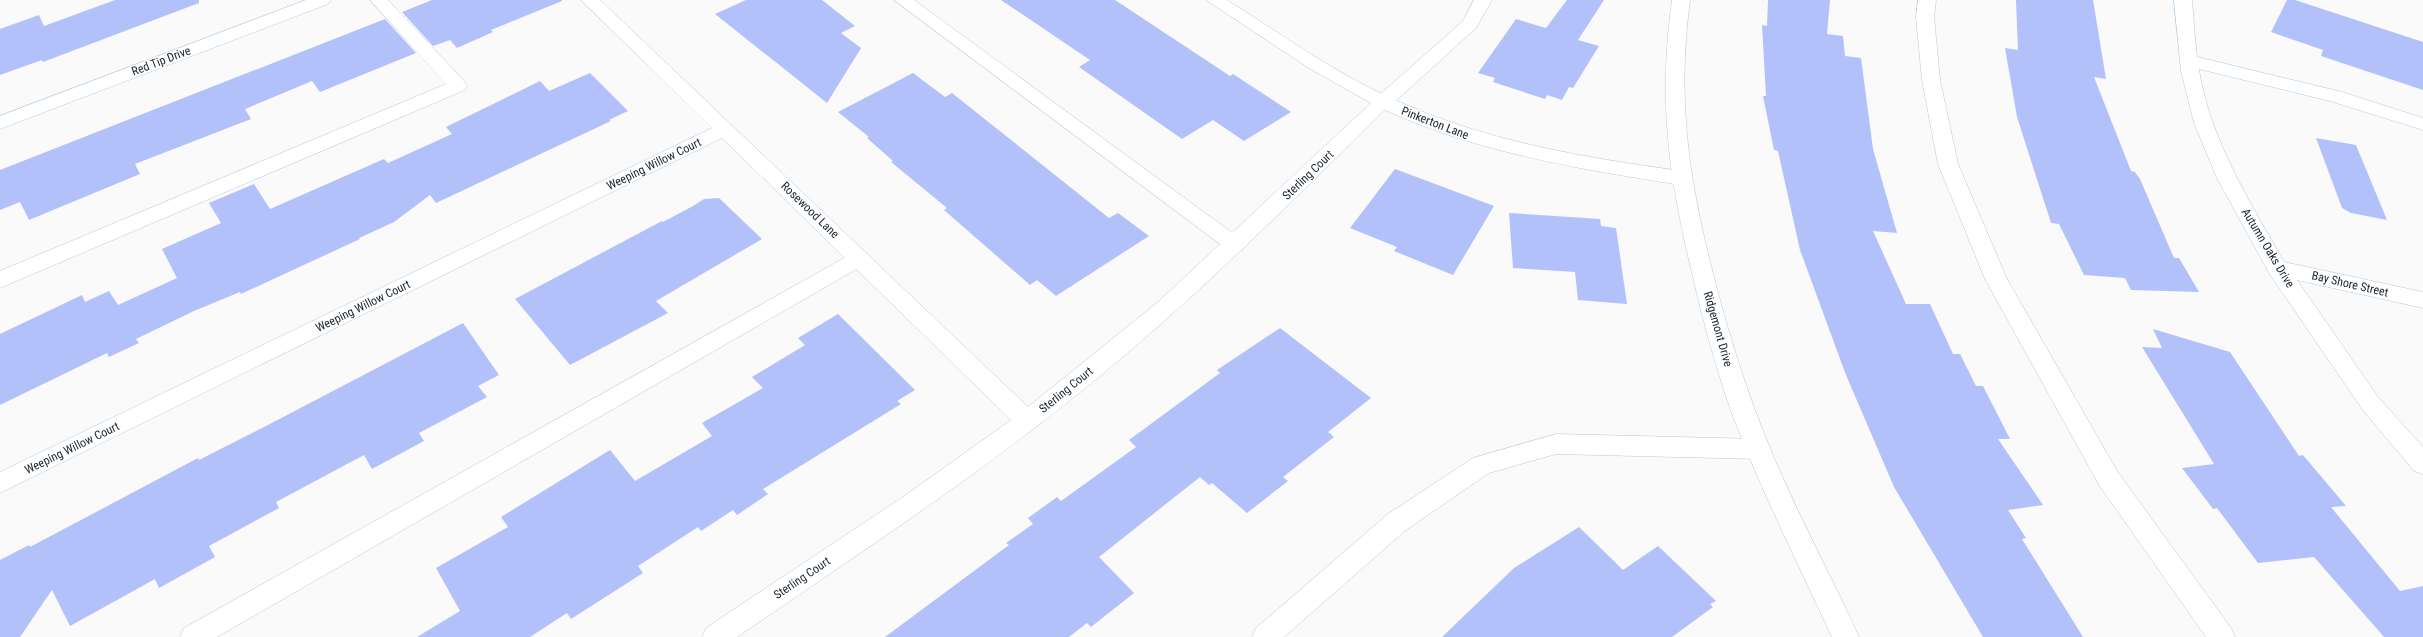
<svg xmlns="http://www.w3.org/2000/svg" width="2423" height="637" font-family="'Roboto Condensed',sans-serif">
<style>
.building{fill:#b3c1fb}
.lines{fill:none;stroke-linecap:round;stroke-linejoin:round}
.lane-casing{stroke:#aecbe3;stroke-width:1}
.street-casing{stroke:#aecbe3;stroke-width:1}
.secondary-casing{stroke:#aecbe3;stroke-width:1}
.lane{fill:#fff;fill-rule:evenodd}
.street{fill:#fff;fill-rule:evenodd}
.secondary{fill:#fff;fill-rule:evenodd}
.labels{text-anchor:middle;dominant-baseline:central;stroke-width:3;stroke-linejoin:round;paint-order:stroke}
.street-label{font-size:12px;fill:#1a252e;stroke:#fff}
</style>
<rect width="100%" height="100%" fill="#fafafa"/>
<path class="building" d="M 115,0 L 199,0 L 199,3 L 43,62 L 42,60 L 0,75 L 0,29 L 39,15 L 44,26 Z
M 432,0 L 562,0 L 562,1 L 491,30 L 493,32 L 457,48 L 450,40 L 433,46 L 402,12 Z
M 746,0 L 822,0 L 855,26 L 841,33 L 861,48 L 827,103 L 715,14 Z
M 1001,0 L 1115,0 L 1230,76 L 1233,74 L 1291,112 L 1244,141 L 1213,120 L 1182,139 L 1079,67 L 1090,60 Z
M 1567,0 L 1604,0 L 1578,40 L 1599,46 L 1573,88 L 1569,87 L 1562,100 L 1547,95 L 1545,99 L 1493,82 L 1495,78 L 1478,73 L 1516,19 L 1546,28 Z
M 1768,0 L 1830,0 L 1827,34 L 1843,36 L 1845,56 L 1861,58 L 1873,149 L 1897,233 L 1873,231 L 1906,304 L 1930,304 L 1953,354 L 1960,354 L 1976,386 L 1983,386 L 2010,439 L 1998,439 L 2043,505 L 2008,510 L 2026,538 L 2022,539 L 2083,637 L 1983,637 L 1894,487 L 1846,375 L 1800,250 L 1778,151 L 1774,150 L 1763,96 L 1766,96 L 1762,25 L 1767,26 Z
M 2016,0 L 2093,0 L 2106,79 L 2094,77 L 2131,171 L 2135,172 L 2140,179 L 2174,258 L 2179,258 L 2199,292 L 2131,290 L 2125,278 L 2084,275 L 2059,224 L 2051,223 L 2017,117 L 2005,48 L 2018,50 Z
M 2287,0 L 2295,0 L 2423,42 L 2423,90 L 2321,56 L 2323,50 L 2271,32 Z
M 385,19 L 416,53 L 320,92 L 312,81 L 245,109 L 251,119 L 135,164 L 140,174 L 29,220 L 20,202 L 0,210 L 0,170 Z
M 590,73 L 628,111 L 609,120 L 611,121 L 436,203 L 430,195 L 394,222 L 359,238 L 360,239 L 241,294 L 240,292 L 194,311 L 136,339 L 139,343 L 109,357 L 107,353 L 0,405 L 0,334 L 82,295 L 85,302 L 109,291 L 118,305 L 177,278 L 162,249 L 221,223 L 209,203 L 254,184 L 270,209 L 384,159 L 388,163 L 452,134 L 446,127 L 540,81 L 549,91 Z
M 913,73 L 945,97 L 952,93 L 1109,218 L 1118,213 L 1149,236 L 1056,296 L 1037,280 L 1030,285 L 944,210 L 947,208 L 891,162 L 893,161 L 867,138 L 869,137 L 838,112 Z
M 2316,138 L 2356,145 L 2387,220 L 2351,213 L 2342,208 Z
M 1395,169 L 1494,206 L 1453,275 L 1394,251 L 1397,247 L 1350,228 Z
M 719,198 L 762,239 L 656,301 L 668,313 L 570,365 L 515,299 L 662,221 L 663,222 L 693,206 L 704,199 Z
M 1509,213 L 1600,219 L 1601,226 L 1616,228 L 1627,304 L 1578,300 L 1575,272 L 1513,268 Z
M 838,314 L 915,390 L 897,401 L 901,404 L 763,489 L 768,494 L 737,515 L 733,510 L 701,531 L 698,527 L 638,566 L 643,573 L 571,619 L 567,613 L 530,637 L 417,637 L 460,611 L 436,568 L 508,527 L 501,517 L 610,450 L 635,481 L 712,436 L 702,423 L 763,388 L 752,377 L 805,345 L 798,338 Z
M 463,323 L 499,375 L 478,386 L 487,397 L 419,433 L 424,441 L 372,469 L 364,455 L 276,502 L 279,508 L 209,546 L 215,557 L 159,588 L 155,579 L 70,626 L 52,590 L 20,637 L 0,637 L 0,560 L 29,545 L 30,547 L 198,458 L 199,460 L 266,426 Z
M 1280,328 L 1371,398 L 1328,432 L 1334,437 L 1283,477 L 1288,481 L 1247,513 L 1212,483 L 1209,485 L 1200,477 L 1099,557 L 1134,593 L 1091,627 L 1087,623 L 1069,637 L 885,637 L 1009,545 L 1006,543 L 1033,524 L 1028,518 L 1057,497 L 1061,501 L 1136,447 L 1129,440 L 1220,373 L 1217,370 Z
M 2153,329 L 2230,352 L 2299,456 L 2303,455 L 2346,506 L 2331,507 L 2400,591 L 2423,586 L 2423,637 L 2384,637 L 2314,557 L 2258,563 L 2217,508 L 2213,509 L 2182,468 L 2214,464 L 2142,347 L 2162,348 Z
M 1579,527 L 1623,570 L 1658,546 L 1716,601 L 1710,604 L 1713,607 L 1672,637 L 1442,637 L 1514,568 Z"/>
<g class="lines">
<defs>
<path id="lane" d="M 370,0 L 388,0 L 465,82 L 467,86 L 465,90 L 0,288 L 0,271 L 446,84 Z
M 894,0 L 914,0 L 1242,240 L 1245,245 L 1242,250 L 1235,252 L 1228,250 Z
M 1474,0 L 1492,0 L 1476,28 L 1390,106 L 1383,108 L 1376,106 L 1374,102 L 1376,98 L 1463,21 Z
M 1918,0 L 1936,0 L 1934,17 L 1940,80 L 1958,164 L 2007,279 L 2117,471 L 2231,628 L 2235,637 L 2206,637 L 2099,485 L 1985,279 L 1938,164 L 1922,80 L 1916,17 Z
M 2189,55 L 2342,92 L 2423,118 L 2423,130 L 2330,101 L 2183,65 L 2180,61 L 2183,57 Z
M 860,250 L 867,253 L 871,258 L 867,263 L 217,637 L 180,637 L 184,628 L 853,253 Z
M 1556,434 L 1759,439 L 1767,442 L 1771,449 L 1767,456 L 1759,459 L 1556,454 L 1489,473 L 1406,530 L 1284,637 L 1252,637 L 1256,628 L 1388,514 L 1473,458 Z"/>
<path id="street" d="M 306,0 L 331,0 L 328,4 L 0,129 L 0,116 Z
M 581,0 L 600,0 L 1028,407 L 1158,302 L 1371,103 L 1312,70 L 1206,0 L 1227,0 C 1281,34 1333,72 1391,98 C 1483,141 1581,157 1681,171 L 1688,173 L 1691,178 L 1688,183 L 1681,185 C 1580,169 1479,153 1385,110 C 1287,206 1190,304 1083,390 C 973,479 854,557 737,637 L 702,637 L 706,628 L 903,497 L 1011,420 L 722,138 L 0,493 L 0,472 L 712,128 Z
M 2174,0 L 2192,0 C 2194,23 2195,47 2199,70 C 2210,139 2250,202 2284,262 L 2423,292 L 2423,308 L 2297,280 L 2378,397 L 2423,447 L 2423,474 L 2414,471 L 2362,409 L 2269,273 L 2217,178 L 2194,123 L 2181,71 Z"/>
<path id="secondary" d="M 1672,0 L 1690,0 C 1676,107 1690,186 1717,289 C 1734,353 1755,416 1782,476 C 1806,531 1835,583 1859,637 L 1832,637 C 1797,562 1760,488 1731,411 C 1713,360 1700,308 1688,256 C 1667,164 1659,94 1672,0 Z"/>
</defs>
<use href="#lane" class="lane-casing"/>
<use href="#street" class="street-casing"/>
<use href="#secondary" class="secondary-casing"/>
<use href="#lane" class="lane"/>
<use href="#street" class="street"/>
<use href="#secondary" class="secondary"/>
</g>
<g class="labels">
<g class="street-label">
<text transform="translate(161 61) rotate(-21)">Red Tip Drive</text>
<text transform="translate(1435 123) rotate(21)">Pinkerton Lane</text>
<text transform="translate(654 164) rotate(-26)">Weeping Willow Court</text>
<text transform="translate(1308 175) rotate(-44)">Sterling Court</text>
<text transform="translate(810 210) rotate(44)">Rosewood Lane</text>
<text transform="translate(2268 248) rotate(59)">Autumn Oaks Drive</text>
<text transform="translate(2350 284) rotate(13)">Bay Shore Street</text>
<text transform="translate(363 306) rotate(-26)">Weeping Willow Court</text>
<text transform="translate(1718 329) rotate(74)">Ridgemont Drive</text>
<text transform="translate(1066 390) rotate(-39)">Sterling Court</text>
<text transform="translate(72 448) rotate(-26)">Weeping Willow Court</text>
<text transform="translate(802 578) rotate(-34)">Sterling Court</text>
</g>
</g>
</svg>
